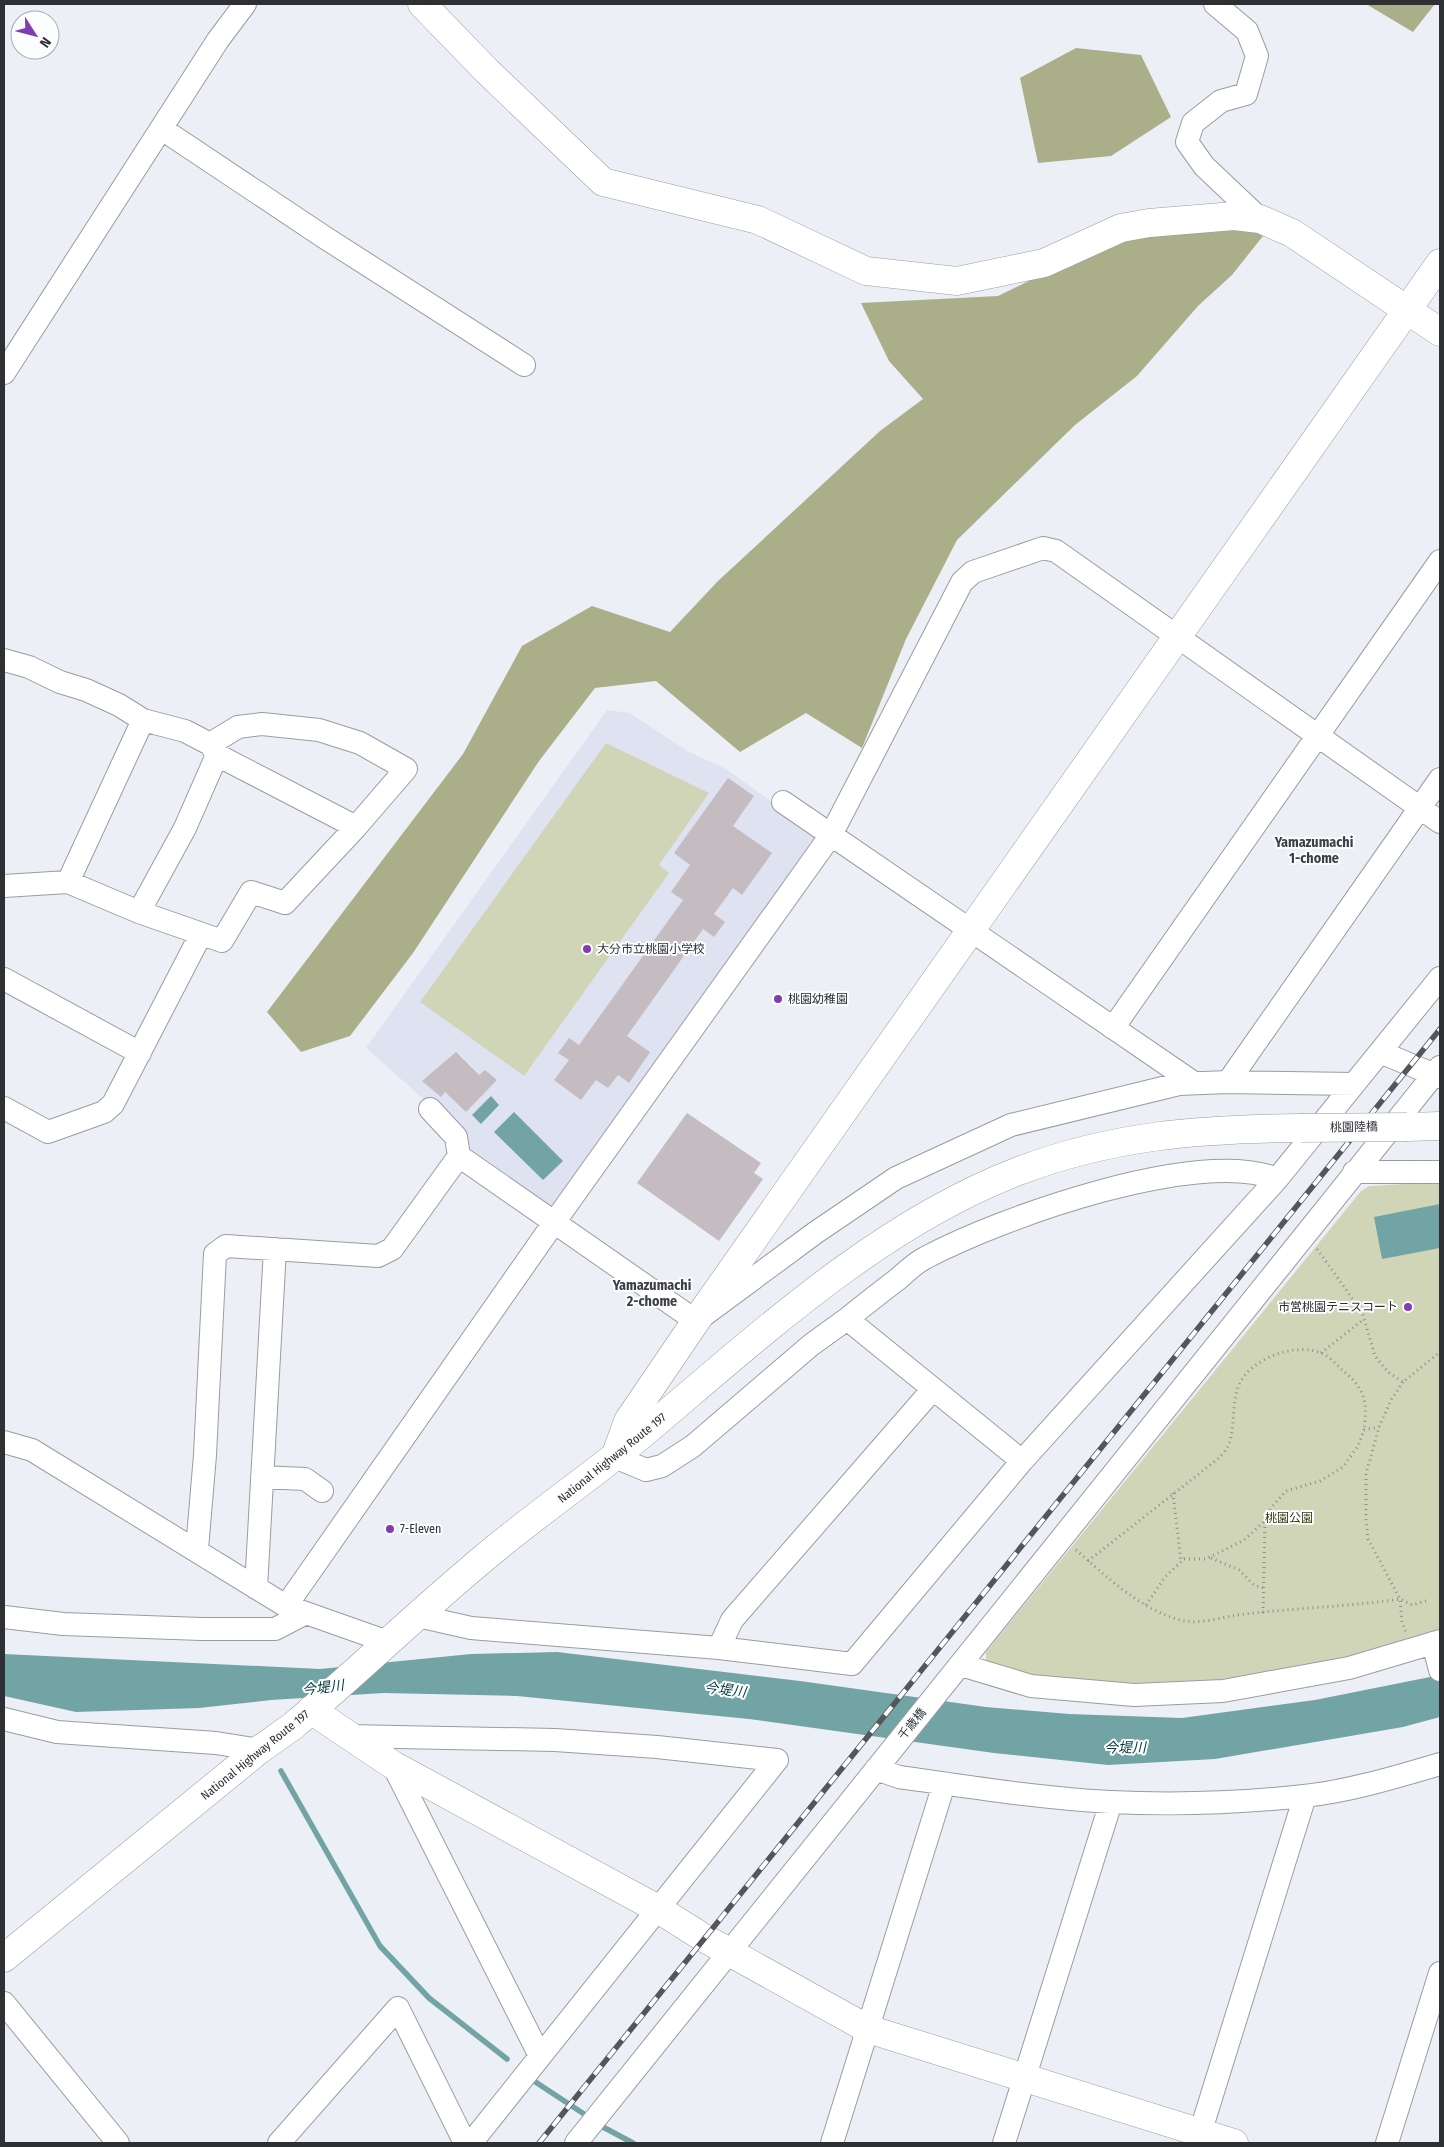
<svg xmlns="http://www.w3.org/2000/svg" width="1444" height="2147" font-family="'Fira Sans Condensed','Noto Sans JP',sans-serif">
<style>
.built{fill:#dfe3f1}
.green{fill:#d1d5b8}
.forest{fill:#abaf89}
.water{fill:#72a4a5}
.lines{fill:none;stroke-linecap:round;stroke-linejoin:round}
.stream{stroke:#72a4a5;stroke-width:5.5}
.building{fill:#c4bcc0}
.street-casing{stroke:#9a9ca2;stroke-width:24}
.secondary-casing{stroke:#9a9ca2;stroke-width:29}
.highway-casing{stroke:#9a9ca2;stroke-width:29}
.path{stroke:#8b8d92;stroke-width:3;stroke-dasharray:1 4;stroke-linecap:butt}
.street{stroke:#fff;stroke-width:22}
.secondary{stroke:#fff;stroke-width:28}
.highway{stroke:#fff;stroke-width:28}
.rail-casing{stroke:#545659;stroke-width:5.5}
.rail{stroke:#fcfdfe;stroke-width:4;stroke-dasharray:11;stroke-linecap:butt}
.highway-bridge-casing{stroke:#9a9ca2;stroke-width:29;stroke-linecap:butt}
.highway-bridge{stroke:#fff;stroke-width:28}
.poi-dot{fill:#803cb0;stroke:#fcfdfe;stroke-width:2}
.labels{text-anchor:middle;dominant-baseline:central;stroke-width:4;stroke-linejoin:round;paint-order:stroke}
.poi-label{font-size:12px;fill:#2f3033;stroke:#fcfdfe;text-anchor:start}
.street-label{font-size:12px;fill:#2f3033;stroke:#fcfdfe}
.park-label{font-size:12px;fill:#36390a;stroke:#fcfdfe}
.neighbourhood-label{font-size:14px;font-weight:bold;fill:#3d3f44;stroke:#fcfdfe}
.water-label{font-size:14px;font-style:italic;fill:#053839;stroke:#fcfdfe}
</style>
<rect width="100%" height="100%" fill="#edeff6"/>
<path class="built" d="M 607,710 L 630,713 L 689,752 L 726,769 L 818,835 L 556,1206 L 549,1208 L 470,1151 L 462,1133 L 366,1048 Z"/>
<path class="green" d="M 606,743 L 709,793 L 659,865 L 669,873 L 524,1076 L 420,1002 Z
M 1440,1182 L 1440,1632 L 1295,1674 L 1180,1687 L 1057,1685 L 986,1666 L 986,1652 L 1361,1191 L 1369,1186 Z"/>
<path class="forest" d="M 1366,4 L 1435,4 L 1413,32 Z
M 1076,48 L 1141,55 L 1171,117 L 1111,156 L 1038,163 L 1020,78 Z
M 1240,225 L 1263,236 L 1232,275 L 1198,306 L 1137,376 L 1075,425 L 957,540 L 906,639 L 862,748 L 806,713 L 740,752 L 656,681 L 595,688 L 539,761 L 413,953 L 350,1036 L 301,1052 L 267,1012 L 463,754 L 522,646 L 592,606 L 670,632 L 718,581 L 880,431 L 923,399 L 889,361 L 861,303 L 998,296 L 1092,250 L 1169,226 Z"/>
<path class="water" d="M 491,1096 L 499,1105 L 481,1124 L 472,1115 Z
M 514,1112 L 563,1161 L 543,1180 L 494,1132 Z
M 1440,1204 L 1440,1248 L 1382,1259 L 1374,1217 Z
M 557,1652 L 800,1681 L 986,1707 L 1069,1714 L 1182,1718 L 1315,1700 L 1440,1675 L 1440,1717 L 1403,1727 L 1215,1759 L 1108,1765 L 994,1753 L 749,1719 L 517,1696 L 384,1693 L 271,1700 L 199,1708 L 76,1712 L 4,1696 L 4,1654 L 320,1669 L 471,1654 Z"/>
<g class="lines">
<path class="stream" d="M 281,1771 L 380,1946 L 429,1998 L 507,2059
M 534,2081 L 584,2114
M 603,2127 L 633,2143"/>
</g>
<path class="building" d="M 728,778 L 754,796 L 733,826 L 772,853 L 742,895 L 733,888 L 714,914 L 725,922 L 714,937 L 703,929 L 627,1036 L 650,1052 L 629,1083 L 618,1075 L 608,1088 L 596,1080 L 581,1100 L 554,1080 L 569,1060 L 558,1053 L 569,1038 L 579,1045 L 683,900 L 671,892 L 690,865 L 674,853 Z
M 456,1052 L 479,1075 L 485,1070 L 497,1080 L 466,1112 L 445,1092 L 441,1097 L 422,1081 Z
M 687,1113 L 761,1163 L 754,1173 L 763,1179 L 719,1241 L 637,1183 Z"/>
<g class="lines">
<defs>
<path id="street" d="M 1215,4 L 1247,31 L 1257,56 L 1246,94 L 1221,101 L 1193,123 L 1187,142 L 1204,166 L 1260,219
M 162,129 L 324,237 L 524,365
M 4,373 L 218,40 L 245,4
M 4,660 L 29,667 L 60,682 L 86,690 L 119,705 L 143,720
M 210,744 L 217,755 L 356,827
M 783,802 L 1194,1083
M 4,886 L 68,882 L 139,912 L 222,941 L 251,892 L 285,903 L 356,827 L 406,769 L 360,743 L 319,730 L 262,724 L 238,727 L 210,744 L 185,731 L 143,720 L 68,882
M 139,912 L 185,828 L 217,755
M 4,979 L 140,1053
M 1113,1028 L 1440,561
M 1380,1052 L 1440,1077
M 1228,1082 L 1440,779
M 4,1108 L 48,1132 L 104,1112 L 113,1104 L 201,934
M 459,1156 L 696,1321 L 815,1233 L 896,1178 L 1011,1125 L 1179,1084 L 1228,1082 L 1354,1084
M 1354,1172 L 1440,1172
M 4,1442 L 32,1450 L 286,1606 L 388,1642
M 615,1457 L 646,1470 L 662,1466 L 693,1446 L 811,1345 L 847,1319
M 1022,1461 L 847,1319 C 864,1305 881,1292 898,1279 C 906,1272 915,1263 925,1258 C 1000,1218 1198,1147 1277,1179
M 262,1477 L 305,1479 L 322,1491
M 197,1549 L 205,1455 L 215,1254 L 226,1246 L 378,1256 L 392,1249 L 459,1156 L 456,1137 L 430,1109
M 256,1588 L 275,1249
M 286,1606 L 553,1224 L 831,835 L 962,582 L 973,572 L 1043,548 L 1056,551 L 1440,822
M 418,1616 L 471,1628 L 719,1648 L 852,1664 L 1022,1461 L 1277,1179 L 1440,978
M 4,1617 L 63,1624 L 201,1629 L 275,1629 L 304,1614
M 1433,1643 L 1440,1670
M 719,1648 L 732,1620 L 933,1389
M 961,1665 L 1031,1686 L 1134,1695 L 1223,1691 L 1349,1668 L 1440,1641
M 4,1719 L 57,1732 L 216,1743 L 259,1750
M 347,1736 L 555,1740 L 657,1747 L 777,1760
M 393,1765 L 540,2056
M 876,1769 L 899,1777 C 969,1787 1039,1798 1110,1802 C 1174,1805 1240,1803 1304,1796 C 1350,1791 1396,1777 1440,1764
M 4,2003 L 118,2143
M 279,2143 L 398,2008 L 465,2143
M 471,2143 L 777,1760
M 576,2143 L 1440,1067
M 832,2143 L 944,1784
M 1004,2143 L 1111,1802
M 1197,2143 L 1305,1796
M 1387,2143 L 1440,1973"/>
<path id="secondary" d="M 422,4 L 487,71 L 603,182 L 758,220 L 866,271 L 957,281 L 1044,263 L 1121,228 L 1149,223 L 1234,216 L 1260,219 L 1292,233 L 1440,332
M 615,1457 L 628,1421 L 696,1321 L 1440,263
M 311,1710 L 393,1765 L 658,1909 L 704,1938 L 868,2029 L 1234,2143"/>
<path id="highway" d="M 1407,1127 L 1440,1126
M 4,1958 L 259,1750 L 293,1726 C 358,1671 419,1612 484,1558 C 536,1514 594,1475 646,1431 C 759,1336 877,1226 1016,1172 C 1112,1135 1200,1129 1301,1128"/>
</defs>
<use href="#street" class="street-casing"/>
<use href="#secondary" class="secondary-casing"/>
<use href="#highway" class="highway-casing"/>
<path class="path" d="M 1317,1249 L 1362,1312 L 1375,1356 L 1388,1372 L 1403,1382 L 1440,1352
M 1321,1353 L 1364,1319
M 1403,1382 L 1391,1400 L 1379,1427 L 1366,1474 L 1366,1519 L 1368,1539 L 1400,1599 L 1402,1622 L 1406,1632
M 1173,1493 L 1181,1562
M 1076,1550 C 1107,1577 1140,1609 1180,1620 C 1198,1625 1219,1618 1237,1615 C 1291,1608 1346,1607 1400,1599 L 1412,1605 L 1429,1600
M 1211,1558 L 1239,1570 L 1254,1585 L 1263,1588
M 1088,1561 L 1214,1462 C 1219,1458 1224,1453 1227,1448 C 1238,1426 1228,1396 1245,1375 C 1261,1356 1297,1343 1321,1353 C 1329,1356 1336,1364 1342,1370 C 1351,1377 1359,1385 1363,1396 C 1367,1406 1365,1419 1364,1430
M 1146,1605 L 1165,1577 L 1184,1559 L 1206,1559 L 1244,1540 L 1265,1521 L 1271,1508 L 1286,1491 L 1320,1481 L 1343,1467 L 1358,1446 L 1364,1430 L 1379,1427
M 1263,1613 L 1265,1521"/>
<use href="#street" class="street"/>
<use href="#secondary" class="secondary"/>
<use href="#highway" class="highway"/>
<defs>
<path id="rail" d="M 539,2143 L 1440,1029"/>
</defs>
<use href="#rail" class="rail-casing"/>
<use href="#rail" class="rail"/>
<defs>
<path id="highway-bridge" d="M 1301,1128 L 1407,1127"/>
</defs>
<use href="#highway-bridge" class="highway-bridge-casing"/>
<use href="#highway-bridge" class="highway-bridge"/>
</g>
<g class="poi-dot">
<circle cx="587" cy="949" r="5"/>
<circle cx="778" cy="999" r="5"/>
<circle cx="1408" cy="1307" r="5"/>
<circle cx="390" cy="1529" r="5"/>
</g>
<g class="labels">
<g class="poi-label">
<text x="597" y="949">大分市立桃園小学校</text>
<text x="788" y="999">桃園幼稚園</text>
<text x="1398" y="1307" text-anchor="end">市営桃園テニスコート</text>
<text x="400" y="1529">7-Eleven</text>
</g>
<g class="street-label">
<text transform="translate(1354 1127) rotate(-1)">桃園陸橋</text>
<text transform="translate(612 1458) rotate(-39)">National Highway Route 197</text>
<text transform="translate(912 1724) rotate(-51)">千歳橋</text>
<text transform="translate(255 1755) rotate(-39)">National Highway Route 197</text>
</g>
<g class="park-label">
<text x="1289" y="1518">桃園公園</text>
</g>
<g class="neighbourhood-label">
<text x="1314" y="842">Yamazumachi<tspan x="1314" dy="16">1-chome</tspan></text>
<text x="652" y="1285">Yamazumachi<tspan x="652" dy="16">2-chome</tspan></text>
</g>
<g class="water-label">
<text transform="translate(323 1688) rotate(-7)">今堤川</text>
<text transform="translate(725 1690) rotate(7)">今堤川</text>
<text transform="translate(1125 1748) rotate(-1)">今堤川</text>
</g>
</g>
<rect width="1444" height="2147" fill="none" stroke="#2f3033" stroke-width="10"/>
<g transform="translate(35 35) rotate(126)"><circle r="24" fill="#fcfdfe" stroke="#aaabad"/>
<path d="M0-4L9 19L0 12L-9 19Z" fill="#803cb0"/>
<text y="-8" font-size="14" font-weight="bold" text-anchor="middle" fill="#2f3033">N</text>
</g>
</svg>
